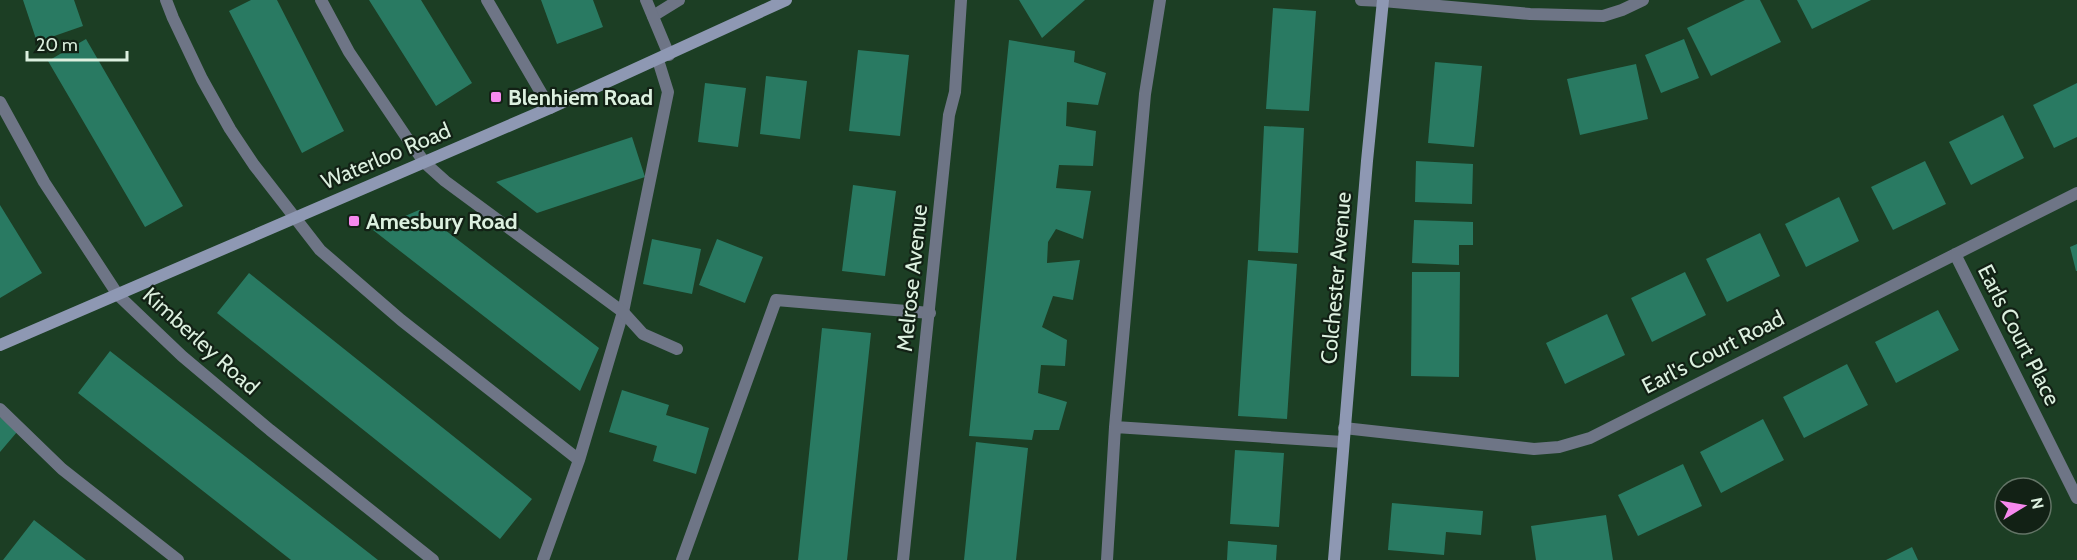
<svg xmlns="http://www.w3.org/2000/svg" width="2077" height="560" font-family="Cabin,sans-serif">
<style>
.building{fill:#297a62}
.lines{fill:none;stroke-linecap:round;stroke-linejoin:round}
.lane{stroke:#6e7586;stroke-width:12}
.street{stroke:#6e7586;stroke-width:12}
.secondary{stroke:#8e98b3;stroke-width:12}
.poi-dot{fill:#f689ee;stroke:#122115;stroke-width:2}
.labels{text-anchor:middle;dominant-baseline:central;stroke-width:4.5;stroke-linejoin:round;paint-order:stroke}
.poi-label{font-size:22px;font-weight:bold;fill:#dcf0df;stroke:#122115;text-anchor:start}
.street-label{font-size:22px;fill:#dcf0df;stroke:#122115}
</style>
<rect width="100%" height="100%" fill="#1c3e24"/>
<path class="building" d="M 23,0 L 74,0 L 83,26 L 37,42 Z
M 251,0 L 277,0 L 344,131 L 302,153 L 229,11 Z
M 369,0 L 421,0 L 472,83 L 436,106 Z
M 541,0 L 593,0 L 603,27 L 557,44 Z
M 1019,0 L 1085,0 L 1042,38 Z
M 1745,0 L 1760,0 L 1781,42 L 1711,76 L 1687,28 Z
M 1797,0 L 1871,0 L 1812,29 Z
M 1273,8 L 1316,11 L 1309,111 L 1266,109 Z
M 86,39 L 183,206 L 145,227 L 48,61 Z
M 1684,39 L 1699,78 L 1661,93 L 1645,55 Z
M 1009,40 L 1075,51 L 1074,62 L 1106,73 L 1098,105 L 1067,102 L 1066,126 L 1096,131 L 1093,166 L 1059,165 L 1056,188 L 1091,191 L 1083,239 L 1056,229 L 1048,242 L 1047,263 L 1080,260 L 1073,300 L 1053,296 L 1042,327 L 1067,340 L 1065,366 L 1041,365 L 1038,393 L 1067,402 L 1059,430 L 1034,430 L 1032,440 L 969,436 Z
M 858,50 L 909,55 L 900,136 L 849,131 Z
M 1435,62 L 1482,66 L 1474,147 L 1428,143 Z
M 1636,64 L 1648,119 L 1580,135 L 1567,79 Z
M 766,76 L 807,81 L 800,139 L 760,134 Z
M 705,83 L 746,88 L 738,147 L 698,142 Z
M 2077,83 L 2077,137 L 2054,148 L 2033,105 Z
M 2003,115 L 2024,158 L 1971,185 L 1949,142 Z
M 1264,126 L 1304,128 L 1298,253 L 1258,251 Z
M 632,137 L 645,177 L 537,213 L 496,182 Z
M 1416,161 L 1473,164 L 1472,204 L 1415,202 Z
M 1925,161 L 1946,204 L 1893,230 L 1871,187 Z
M 853,185 L 896,191 L 885,276 L 842,271 Z
M 1839,197 L 1859,241 L 1806,267 L 1785,224 Z
M 0,205 L 42,273 L 0,298 Z
M 419,210 L 599,348 L 580,391 L 373,230 Z
M 1414,220 L 1473,222 L 1473,245 L 1459,245 L 1459,265 L 1412,263 Z
M 1760,233 L 1780,276 L 1727,302 L 1706,259 Z
M 652,239 L 701,249 L 692,294 L 643,284 Z
M 717,239 L 763,257 L 745,303 L 699,285 Z
M 2077,244 L 2077,271 L 2076,271 L 2070,247 Z
M 1248,260 L 1297,264 L 1287,419 L 1238,416 Z
M 1412,272 L 1460,272 L 1459,377 L 1411,376 Z
M 1685,272 L 1706,315 L 1652,342 L 1631,298 Z
M 249,273 L 532,499 L 500,539 L 217,313 Z
M 1938,310 L 1959,350 L 1896,383 L 1875,342 Z
M 1607,314 L 1625,355 L 1565,384 L 1546,343 Z
M 822,328 L 871,333 L 847,560 L 798,560 Z
M 110,351 L 378,560 L 291,560 L 78,393 Z
M 1847,364 L 1868,405 L 1804,438 L 1783,397 Z
M 622,390 L 669,405 L 666,415 L 709,428 L 696,474 L 653,461 L 657,446 L 609,432 Z
M 0,417 L 17,432 L 0,452 Z
M 1763,419 L 1784,460 L 1721,493 L 1700,452 Z
M 976,442 L 1028,448 L 1016,560 L 964,560 Z
M 1235,450 L 1284,453 L 1279,527 L 1230,524 Z
M 1683,464 L 1702,506 L 1638,536 L 1618,495 Z
M 1392,503 L 1483,511 L 1481,535 L 1446,532 L 1444,555 L 1388,550 Z
M 1606,515 L 1613,560 L 1536,560 L 1531,526 Z
M 34,520 L 86,560 L 3,560 Z
M 1228,541 L 1277,545 L 1276,560 L 1227,560 Z
M 1912,547 L 1918,560 L 1886,560 Z"/>
<g class="lines">
<path class="lane" d="M 166,0 L 173,18 L 202,79 L 230,129 L 254,165 L 320,250 L 401,320 L 579,460
M 487,0 L 550,108
M 1160,0 L 1145,94 L 1115,427 L 1343,442
M 1361,0 L 1383,1
M 653,16 L 679,0
M 0,409 L 62,469 L 178,560
M 543,560 L 579,460 L 623,312 L 668,92 L 658,60
M 682,560 L 776,300 L 930,313
M 1107,560 L 1115,427"/>
<path class="street" d="M 321,0 L 349,52 L 407,138 L 425,163 L 445,181 L 623,312 L 643,334 L 677,349
M 646,0 L 669,55
M 1383,1 L 1530,14 L 1603,16 L 1622,10 L 1643,0
M 0,102 L 44,182 L 118,295 L 182,356 L 270,430 L 433,560
M 1955,254 L 2077,498
M 1344,428 L 1534,449 L 1559,447 L 1590,438 L 2077,193
M 903,560 L 949,115 L 955,92 L 961,0"/>
<path class="secondary" d="M 0,345 L 550,108 L 786,0
M 1334,560 L 1367,161 L 1383,0"/>
</g>
<g class="poi-dot">
<rect x="490" y="91" width="12" height="12" rx="3"/>
<rect x="348" y="215" width="12" height="12" rx="3"/>
</g>
<g class="labels">
<g class="poi-label">
<text x="508" y="97">Blenhiem Road</text>
<text x="366" y="221">Amesbury Road</text>
</g>
<g class="street-label">
<text transform="translate(386 156) rotate(-23)">Waterloo Road</text>
<text transform="translate(912 278) rotate(-84)">Melrose Avenue</text>
<text transform="translate(1336 278) rotate(-85)">Colchester Avenue</text>
<text transform="translate(2019 335) rotate(63)">Earls Court Place</text>
<text transform="translate(201 341) rotate(42)">Kimberley Road</text>
<text transform="translate(1713 352) rotate(-27)">Earl's Court Road</text>
</g>
</g>
<g transform="translate(2023 506) rotate(79)"><circle r="28" fill="#122115" stroke="#637466" stroke-width="1.5"/>
<path d="M0-4.5L10 22L0 15L-10 22Z" fill="#f689ee"/>
<text y="-9" font-size="16" font-weight="bold" text-anchor="middle" fill="#dcf0df">N</text>
</g>
<path d="M27 51v9h100v-9" fill="none" stroke="#dcf0df" stroke-width="3"/>
<text x="36" y="51" font-size="18" fill="#dcf0df" stroke="#122115" stroke-width="4.5" paint-order="stroke">20 m</text>
</svg>
